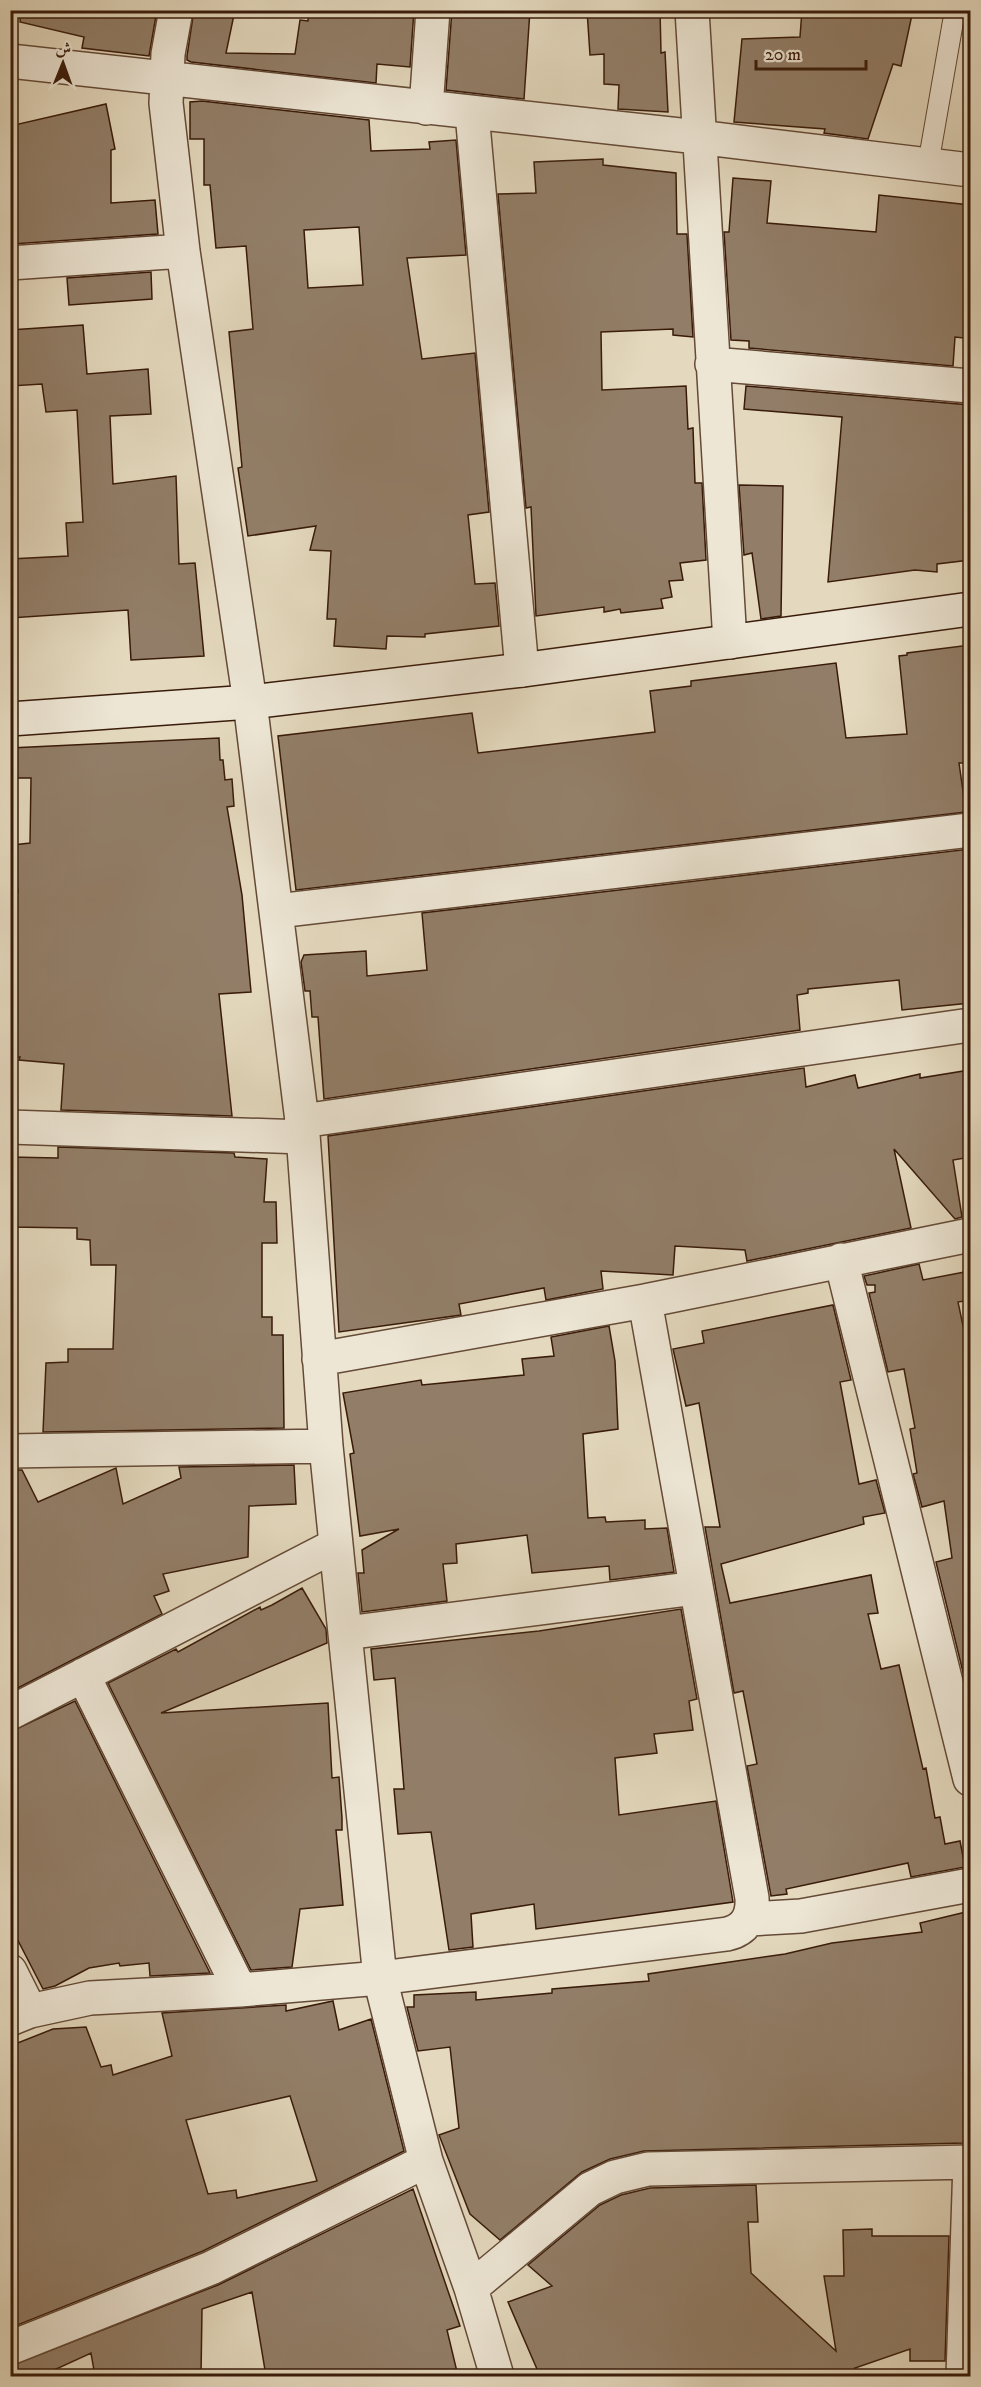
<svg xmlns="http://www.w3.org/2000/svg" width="981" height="2387" font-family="'IM FELL DW Pica',Amiri,serif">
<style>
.building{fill:#927e68;stroke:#391b0a;stroke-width:1.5;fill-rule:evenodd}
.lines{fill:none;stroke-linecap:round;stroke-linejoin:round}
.lane-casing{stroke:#644a37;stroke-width:22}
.street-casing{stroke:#644a37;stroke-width:36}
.secondary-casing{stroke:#391b0a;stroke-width:36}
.lane{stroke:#ede6d5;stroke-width:20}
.street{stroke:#ede6d5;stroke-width:33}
.secondary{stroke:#ede6d5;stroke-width:33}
</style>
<rect width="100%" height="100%" fill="#e4d9be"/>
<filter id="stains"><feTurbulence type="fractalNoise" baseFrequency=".00333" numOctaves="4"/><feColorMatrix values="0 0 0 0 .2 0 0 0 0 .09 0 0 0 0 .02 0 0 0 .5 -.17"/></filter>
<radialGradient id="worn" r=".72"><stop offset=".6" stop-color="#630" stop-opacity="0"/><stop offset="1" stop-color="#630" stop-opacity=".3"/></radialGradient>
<path class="building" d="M 21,10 L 157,10 L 149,56 L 82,48 L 84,37 L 20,22 Z
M 194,10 L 235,10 L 226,53 L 295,54 L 300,20 L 308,21 L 309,10 L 414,10 L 410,67 L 377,64 L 376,83 L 191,62 L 187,60 L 187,56 Z
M 452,10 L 530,10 L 524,99 L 446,90 Z
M 587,10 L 660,10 L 661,53 L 665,52 L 668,112 L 618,109 L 619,85 L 604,84 L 604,54 L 590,55 Z
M 802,10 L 913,10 L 901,66 L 893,64 L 868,139 L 824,133 L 825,129 L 734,122 L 742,39 L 800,37 Z
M 202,101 L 369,120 L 371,151 L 430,149 L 429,142 L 456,140 L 466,255 L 407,258 L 422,359 L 475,353 L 489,512 L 468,515 L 475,584 L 495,583 L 499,626 L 425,634 L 425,637 L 387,636 L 386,649 L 334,646 L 336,619 L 327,619 L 331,551 L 310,550 L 316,526 L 248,536 L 238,468 L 242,467 L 229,332 L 253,329 L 246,246 L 216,248 L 210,185 L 204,185 L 204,139 L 190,139 L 190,102 ZM 359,227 L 363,285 L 308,288 L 304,230 Z
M 106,104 L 115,149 L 111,150 L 111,203 L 155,200 L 158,234 L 12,244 L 10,126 Z
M 603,159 L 603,165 L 676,173 L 677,234 L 687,234 L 693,337 L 673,335 L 673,329 L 601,332 L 602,390 L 686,386 L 688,429 L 693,428 L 695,483 L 702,483 L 706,560 L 680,563 L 683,580 L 669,581 L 672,597 L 661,599 L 663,608 L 621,613 L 620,609 L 604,612 L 604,607 L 536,616 L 531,507 L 526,508 L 498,194 L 536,193 L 534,162 Z
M 733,178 L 771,181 L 767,223 L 876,232 L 879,195 L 970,205 L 970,290 L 968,290 L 964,338 L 955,337 L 953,366 L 749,348 L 749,341 L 731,340 L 724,232 L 729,232 Z
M 151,272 L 152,299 L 69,305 L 67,278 Z
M 83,325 L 87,374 L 148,369 L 151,414 L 110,416 L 113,484 L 176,476 L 179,564 L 195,563 L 204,656 L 131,660 L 128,610 L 10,618 L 10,559 L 68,556 L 66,523 L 83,522 L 77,410 L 46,412 L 42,384 L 10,386 L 10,330 Z
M 746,386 L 970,405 L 970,560 L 937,564 L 937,572 L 915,570 L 828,582 L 842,417 L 744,409 Z
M 739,485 L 783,486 L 781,616 L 761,619 L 752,553 L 744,555 Z
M 970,645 L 970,763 L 959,763 L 966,812 L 296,890 L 278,736 L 472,713 L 478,753 L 655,732 L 650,691 L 691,686 L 691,681 L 836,663 L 846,738 L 907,734 L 899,656 L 907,655 L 907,653 Z
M 219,738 L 220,760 L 223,760 L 225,780 L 232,779 L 234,806 L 227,807 L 242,895 L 251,992 L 219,994 L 232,1116 L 61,1110 L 64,1064 L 19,1060 L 20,1057 L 10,1057 L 10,893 L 18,892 L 13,845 L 30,843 L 31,778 L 10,778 L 10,748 Z
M 970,849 L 970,1003 L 902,1010 L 899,980 L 808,989 L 808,993 L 797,995 L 800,1030 L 324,1099 L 318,1017 L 312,1017 L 310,991 L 305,991 L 301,962 L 304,955 L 366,951 L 367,976 L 427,970 L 422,913 Z
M 804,1068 L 806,1087 L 855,1075 L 858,1088 L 920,1074 L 920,1078 L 970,1070 L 970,1157 L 953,1160 L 962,1217 L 955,1219 L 894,1149 L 911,1228 L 747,1261 L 745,1250 L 675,1246 L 673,1275 L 601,1271 L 603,1289 L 546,1300 L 544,1288 L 459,1304 L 461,1315 L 339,1332 L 328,1136 Z
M 58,1147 L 234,1153 L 235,1157 L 267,1159 L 264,1202 L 276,1202 L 277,1243 L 262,1243 L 262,1317 L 272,1317 L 272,1335 L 283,1335 L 284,1428 L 43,1432 L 46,1363 L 68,1362 L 68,1349 L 113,1349 L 116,1265 L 91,1265 L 90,1240 L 77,1239 L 77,1228 L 10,1227 L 10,1157 L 58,1158 Z
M 919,1264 L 923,1280 L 970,1271 L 970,1300 L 958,1302 L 970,1359 L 970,1672 L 963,1672 L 936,1562 L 952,1558 L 944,1501 L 922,1507 L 913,1474 L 917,1473 L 910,1429 L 915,1428 L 904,1369 L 888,1372 L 869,1293 L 875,1292 L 875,1285 L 867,1285 L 864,1276 Z
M 833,1305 L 851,1380 L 840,1382 L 859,1484 L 876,1480 L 885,1513 L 863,1517 L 864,1524 L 721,1564 L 730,1603 L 871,1575 L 878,1613 L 868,1614 L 881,1669 L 899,1665 L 923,1769 L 926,1768 L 935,1818 L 940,1817 L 945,1844 L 960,1841 L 965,1867 L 911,1877 L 908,1863 L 786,1889 L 787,1894 L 771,1896 L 747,1766 L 757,1764 L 743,1691 L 734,1693 L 705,1527 L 720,1527 L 699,1403 L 686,1406 L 673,1349 L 704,1343 L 702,1331 Z
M 609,1326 L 615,1361 L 618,1429 L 583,1434 L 588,1518 L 605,1517 L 606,1522 L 645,1520 L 645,1529 L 667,1528 L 674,1572 L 610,1580 L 609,1566 L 532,1573 L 527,1535 L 456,1544 L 457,1563 L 443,1564 L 447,1601 L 362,1612 L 358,1573 L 364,1573 L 362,1550 L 399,1529 L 360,1536 L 350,1454 L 354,1453 L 343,1393 L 421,1380 L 422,1385 L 524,1375 L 522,1359 L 554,1356 L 551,1337 Z
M 294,1465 L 296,1504 L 249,1506 L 248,1557 L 163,1574 L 169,1591 L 154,1596 L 162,1614 L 10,1692 L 10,1470 L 22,1470 L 38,1502 L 116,1468 L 123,1504 L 181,1478 L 179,1467 Z
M 302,1588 L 326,1629 L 327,1643 L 161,1713 L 328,1703 L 332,1778 L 339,1777 L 342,1818 L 342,1830 L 336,1830 L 343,1905 L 300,1909 L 292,1967 L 251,1970 L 108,1683 L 176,1649 L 178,1652 L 260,1607 L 261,1610 L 272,1605 Z
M 681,1609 L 697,1699 L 689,1701 L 693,1730 L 654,1734 L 657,1753 L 615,1758 L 619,1815 L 716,1801 L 733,1902 L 536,1929 L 534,1904 L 471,1914 L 473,1947 L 449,1950 L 431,1832 L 398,1834 L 394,1789 L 404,1789 L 395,1678 L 374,1680 L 371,1649 L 539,1631 Z
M 75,1701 L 210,1973 L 150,1976 L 149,1963 L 120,1966 L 119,1963 L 89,1968 L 55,1986 L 43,1989 L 10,1925 L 10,1732 Z
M 970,1911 L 970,2113 L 964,2115 L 964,2143 L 644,2151 L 610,2159 L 582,2172 L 500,2240 L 470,2214 L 439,2135 L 459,2128 L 450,2047 L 418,2051 L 407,2007 L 414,2007 L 414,1995 L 476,1992 L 476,2000 L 552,1993 L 552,1989 L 649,1981 L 648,1974 L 785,1954 L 832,1943 L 922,1932 L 920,1923 Z
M 333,2001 L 339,2030 L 371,2019 L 404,2151 L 203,2251 L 10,2328 L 10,2046 L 53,2029 L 86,2027 L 101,2067 L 111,2065 L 113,2075 L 172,2056 L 162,2013 L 286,2005 L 286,2011 ZM 290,2096 L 317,2181 L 237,2198 L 236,2190 L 208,2194 L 186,2120 Z
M 756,2185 L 758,2222 L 748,2222 L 751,2273 L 836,2351 L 824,2276 L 844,2276 L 843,2230 L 872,2229 L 872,2236 L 949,2236 L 945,2361 L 910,2361 L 910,2349 L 855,2368 L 864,2376 L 540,2376 L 508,2302 L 552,2286 L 528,2265 L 600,2205 L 621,2195 L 650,2188 Z
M 413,2189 L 460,2326 L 447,2330 L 458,2376 L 266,2376 L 252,2292 L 202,2309 L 201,2376 L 95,2376 L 91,2353 L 41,2376 L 10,2376 L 10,2366 L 218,2285 Z"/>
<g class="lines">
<defs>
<path id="lane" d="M 928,165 L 955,10"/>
<path id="street" d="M 176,10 L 168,54 L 166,103 L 183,251 L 250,702 L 302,1121 L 326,1446 L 380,1978 L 426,2161 L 471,2288 L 497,2376
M 692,10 L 730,642
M 10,61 L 698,137 L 970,170
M 426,108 L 433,10
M 472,113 L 522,670
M 10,263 L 183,251
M 712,364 L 970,386
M 277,911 L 970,830
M 302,1121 L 970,1025
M 10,1127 L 303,1137
M 841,1260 L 970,1779
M 319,1359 L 645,1301 L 970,1235
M 10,1451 L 326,1446
M 346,1633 L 696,1588
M 83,1675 L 240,1990
M 10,1713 L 336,1545
M 749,1919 L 801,1916 L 970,1885
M 10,1971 L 30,2011
M 10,2019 L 30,2011 L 90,1998 L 240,1990 L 380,1978 L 727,1934 C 745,1930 753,1917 752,1898 L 645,1301
M 471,2288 L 590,2189 L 615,2177 L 648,2169 L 970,2162
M 10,2348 L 211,2268 L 426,2161
M 963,2376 L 970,2162"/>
<path id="secondary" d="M 10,719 L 250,702 L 522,670 L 970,609"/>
</defs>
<use href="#lane" class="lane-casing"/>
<use href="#street" class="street-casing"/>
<use href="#secondary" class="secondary-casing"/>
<use href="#lane" class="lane"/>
<use href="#street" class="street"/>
<use href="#secondary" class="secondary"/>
</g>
<rect width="981" height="2387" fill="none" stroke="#e4d9be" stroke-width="36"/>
<rect x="12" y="12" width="957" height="2363" fill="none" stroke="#391b0a" stroke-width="3"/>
<rect x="18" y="18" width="945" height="2351" fill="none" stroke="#391b0a" stroke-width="1.5"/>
<g transform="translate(63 63) rotate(1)" stroke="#ede6d5" stroke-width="4.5" paint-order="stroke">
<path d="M0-4.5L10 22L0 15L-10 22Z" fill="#391b0a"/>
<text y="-9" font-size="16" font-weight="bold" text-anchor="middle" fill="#391b0a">ش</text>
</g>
<path d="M756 60v9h110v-9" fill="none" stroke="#391b0a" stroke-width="3"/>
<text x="765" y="60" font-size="18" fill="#391b0a" stroke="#ede6d5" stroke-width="4.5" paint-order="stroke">20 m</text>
<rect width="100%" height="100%" filter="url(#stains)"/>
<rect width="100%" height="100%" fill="url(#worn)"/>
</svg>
